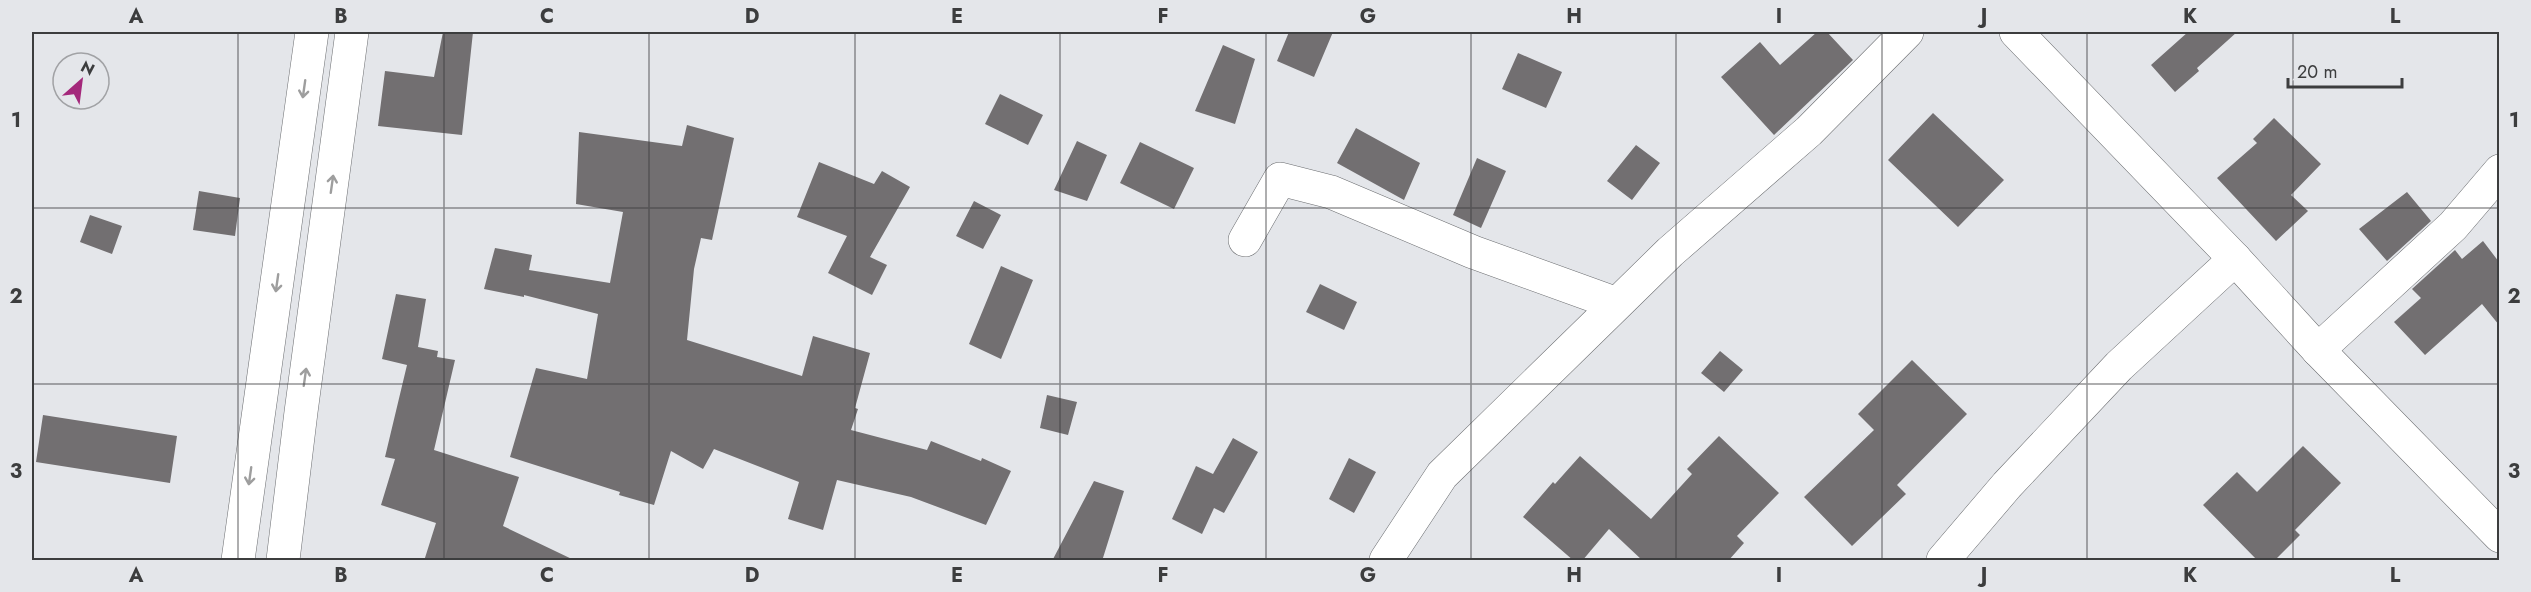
<svg xmlns="http://www.w3.org/2000/svg" width="2531" height="592" font-family="Jost,sans-serif">
<style>
.building{fill:#726f71}
.lines{fill:none;stroke-linecap:round;stroke-linejoin:round}
.minor-casing{stroke:#6b6d70;stroke-width:34}
.tertiary-casing{stroke:#6b6d70;stroke-width:34}
.minor{stroke:#fff;stroke-width:33}
.tertiary{stroke:#fff;stroke-width:33}
.oneway{stroke:#9e9e9e}
.grid{fill:none;stroke:#3c3d3e;stroke-width:1.5;stroke-opacity:0.55}
.neatline{fill:none;stroke:#3c3d3e;stroke-width:2}
.grid-label{font-size:20px;text-anchor:middle;font-weight:bold;fill:#3c3d3e}
</style>
<rect width="100%" height="100%" fill="#e4e6ea"/>
<path class="building" d="M 443,32 L 473,32 L 462,135 L 378,126 L 385,71 L 434,77 Z
M 1289,32 L 1333,32 L 1314,77 L 1277,61 Z
M 1817,32 L 1827,32 L 1853,60 L 1774,135 L 1721,77 L 1760,42 L 1780,65 Z
M 2188,32 L 2237,32 L 2197,68 L 2199,71 L 2175,92 L 2151,65 Z
M 1223,45 L 1255,59 L 1235,124 L 1195,111 Z
M 1518,53 L 1562,72 L 1546,108 L 1502,89 Z
M 1000,94 L 1043,115 L 1028,145 L 985,124 Z
M 1933,113 L 2004,180 L 1958,227 L 1888,160 Z
M 2274,118 L 2321,164 L 2291,195 L 2308,211 L 2276,241 L 2217,178 L 2257,143 L 2253,139 Z
M 687,125 L 734,138 L 712,240 L 701,238 L 694,269 L 687,340 L 802,376 L 813,336 L 870,353 L 855,408 L 858,409 L 851,430 L 927,450 L 931,441 L 981,461 L 982,458 L 1011,471 L 986,525 L 911,497 L 837,480 L 823,530 L 788,519 L 799,482 L 714,449 L 703,469 L 671,451 L 654,505 L 619,495 L 620,492 L 510,457 L 536,368 L 587,379 L 598,314 L 524,295 L 524,297 L 484,289 L 495,248 L 532,255 L 529,270 L 610,283 L 623,212 L 576,204 L 579,132 L 682,146 Z
M 1356,128 L 1420,163 L 1404,200 L 1337,163 Z
M 1077,141 L 1107,155 L 1087,201 L 1054,190 Z
M 1140,142 L 1194,168 L 1174,209 L 1120,183 Z
M 1636,145 L 1660,163 L 1632,200 L 1607,181 Z
M 1477,158 L 1506,171 L 1481,228 L 1453,215 Z
M 819,162 L 874,184 L 882,171 L 910,187 L 870,257 L 887,265 L 872,295 L 828,273 L 847,236 L 797,217 Z
M 199,191 L 240,198 L 235,236 L 193,230 Z
M 2407,192 L 2431,221 L 2387,261 L 2359,229 Z
M 974,201 L 1001,215 L 983,249 L 956,236 Z
M 90,215 L 122,226 L 112,254 L 80,242 Z
M 2483,241 L 2499,262 L 2499,325 L 2482,304 L 2425,355 L 2394,322 L 2421,298 L 2412,289 L 2455,250 L 2462,259 Z
M 1001,266 L 1033,280 L 1001,359 L 969,344 Z
M 1320,284 L 1357,302 L 1344,330 L 1306,312 Z
M 396,294 L 426,299 L 418,347 L 438,351 L 437,357 L 455,360 L 434,450 L 519,477 L 503,526 L 576,561 L 424,561 L 436,523 L 381,505 L 395,459 L 385,457 L 407,365 L 382,359 Z
M 1720,351 L 1743,370 L 1724,392 L 1701,373 Z
M 1912,360 L 1967,414 L 1897,485 L 1906,494 L 1852,546 L 1804,497 L 1874,430 L 1858,414 Z
M 1047,395 L 1077,402 L 1068,435 L 1040,428 Z
M 43,415 L 177,436 L 170,483 L 36,462 Z
M 1719,436 L 1779,493 L 1737,536 L 1744,543 L 1728,561 L 1643,561 L 1609,529 L 1582,561 L 1574,561 L 1523,517 L 1553,482 L 1555,484 L 1580,456 L 1651,519 L 1692,474 L 1687,469 Z
M 1233,438 L 1258,452 L 1224,513 L 1214,508 L 1202,534 L 1172,519 L 1196,466 L 1213,474 Z
M 2303,446 L 2341,483 L 2295,530 L 2300,535 L 2274,561 L 2258,561 L 2203,505 L 2237,472 L 2257,492 Z
M 1349,458 L 1376,472 L 1354,513 L 1329,499 Z
M 1094,481 L 1124,491 L 1102,561 L 1052,561 Z"/>
<g class="lines">
<defs>
<path id="minor" d="M 1245,240 L 1280,179 L 1331,192 L 1473,252 L 1617,304 L 1670,252 L 1809,131 L 1907,32
M 2318,350 L 2453,226 L 2500,171
M 1386,560 L 1442,475 L 1617,304
M 1943,560 L 2007,485 L 2119,366 L 2235,259"/>
<path id="tertiary" d="M 2016,32 L 2235,259 L 2318,350 L 2500,536
M 238,560 L 312,32
M 283,560 L 301,412 L 352,32"/>
</defs>
<use href="#minor" class="minor-casing"/>
<use href="#tertiary" class="tertiary-casing"/>
<use href="#minor" class="minor"/>
<use href="#tertiary" class="tertiary"/>
</g>
<defs><path id="oneway-shaft" d="M-6 0H5M1.5-3L5.5 0L1.5 3" fill="none" stroke-width="1.6" stroke-linecap="round" stroke-linejoin="round" transform="scale(1.5)"/></defs>
<g class="oneway">
<use href="#oneway-shaft" transform="translate(304 89) rotate(98)"/>
<use href="#oneway-shaft" transform="translate(332 184) rotate(-82)"/>
<use href="#oneway-shaft" transform="translate(277 283) rotate(98)"/>
<use href="#oneway-shaft" transform="translate(305 377) rotate(-82)"/>
<use href="#oneway-shaft" transform="translate(250 476) rotate(98)"/>
</g>
<path class="grid" d="M 238,32 L 238,560M 444,32 L 444,560M 649,32 L 649,560M 855,32 L 855,560M 1060,32 L 1060,560M 1266,32 L 1266,560M 1471,32 L 1471,560M 1676,32 L 1676,560M 1882,32 L 1882,560M 2087,32 L 2087,560M 2293,32 L 2293,560M 32,208 L 2500,208M 32,384 L 2500,384"/>
<rect width="2531" height="592" fill="none" stroke="#e4e6ea" stroke-width="66"/>
<g transform="translate(81 81) rotate(28)"><circle r="28" fill="#e4e6ea" stroke="#a1a2a5" stroke-width="1.5"/>
<path d="M0-4.5L10 22L0 15L-10 22Z" fill="#a4287b"/>
<text y="-9" font-size="16" font-weight="bold" text-anchor="middle" fill="#3c3d3e">N</text>
</g>
<path d="M2288 78v9h114v-9" fill="none" stroke="#3c3d3e" stroke-width="3"/>
<text x="2297" y="78" font-size="18" fill="#3c3d3e" stroke="#e4e6ea" stroke-width="4.5" paint-order="stroke">20 m</text>
<rect x="33" y="33" width="2465" height="526" class="neatline"/>
<g class="grid-label">
<text x="136" y="23">A</text>
<text x="341" y="23">B</text>
<text x="547" y="23">C</text>
<text x="752" y="23">D</text>
<text x="957" y="23">E</text>
<text x="1163" y="23">F</text>
<text x="1368" y="23">G</text>
<text x="1574" y="23">H</text>
<text x="1779" y="23">I</text>
<text x="1984" y="23">J</text>
<text x="2190" y="23">K</text>
<text x="2395" y="23">L</text>
<text x="16" y="127">1</text>
<text x="2514" y="127">1</text>
<text x="16" y="303">2</text>
<text x="2514" y="303">2</text>
<text x="16" y="478">3</text>
<text x="2514" y="478">3</text>
<text x="136" y="582">A</text>
<text x="341" y="582">B</text>
<text x="547" y="582">C</text>
<text x="752" y="582">D</text>
<text x="957" y="582">E</text>
<text x="1163" y="582">F</text>
<text x="1368" y="582">G</text>
<text x="1574" y="582">H</text>
<text x="1779" y="582">I</text>
<text x="1984" y="582">J</text>
<text x="2190" y="582">K</text>
<text x="2395" y="582">L</text>
</g>
</svg>
